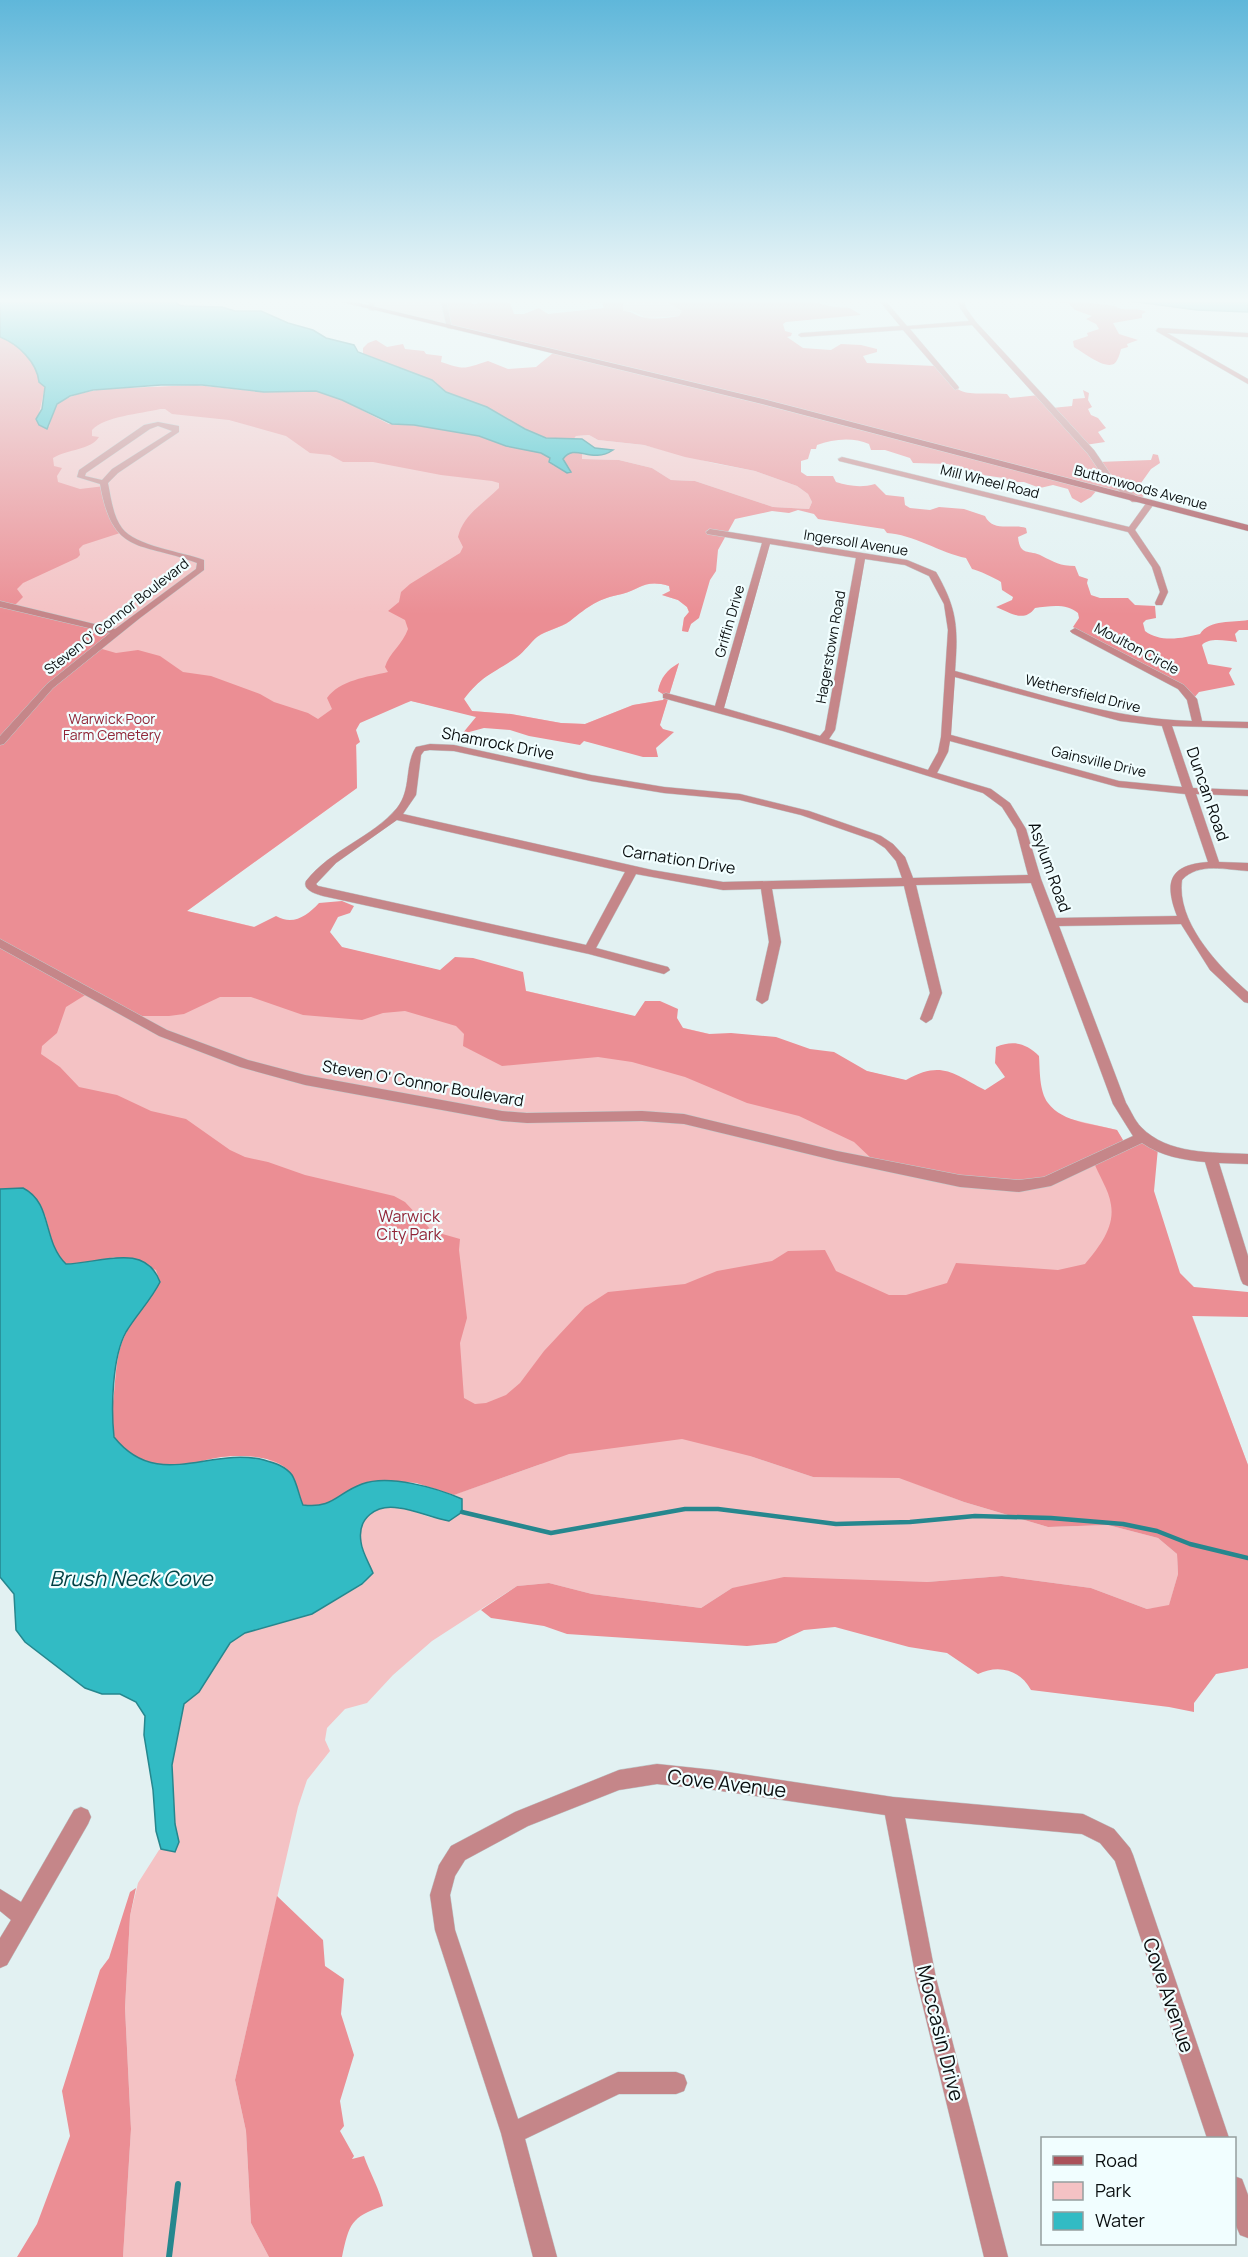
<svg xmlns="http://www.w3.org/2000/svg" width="1248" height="2257" font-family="Manrope,sans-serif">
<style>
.green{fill:#f4c2c4;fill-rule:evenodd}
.forest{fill:#eb8e94;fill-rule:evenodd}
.water{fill:#32bbc4;stroke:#26878e;stroke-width:1.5}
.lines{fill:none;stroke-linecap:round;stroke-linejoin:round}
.stream-far1{stroke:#26878e;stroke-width:4.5}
.stream{stroke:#26878e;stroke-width:6}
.street-casing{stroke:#bfcdce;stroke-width:1}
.secondary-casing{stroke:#bfcdce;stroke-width:1}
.street{fill:#c58689;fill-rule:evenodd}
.secondary{fill:#aa5159;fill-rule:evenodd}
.labels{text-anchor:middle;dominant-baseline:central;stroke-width:4.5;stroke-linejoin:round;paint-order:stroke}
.far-street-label{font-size:14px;fill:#0a0f10;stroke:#f1feff}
.far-park-label{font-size:14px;fill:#912638;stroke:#f1feff}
.street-label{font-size:16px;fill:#0a0f10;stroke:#f1feff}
.park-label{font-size:16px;fill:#912638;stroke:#f1feff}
.near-street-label{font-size:20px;fill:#0a0f10;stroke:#f1feff}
.near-water-label{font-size:21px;font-style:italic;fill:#003f42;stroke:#f1feff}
</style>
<rect width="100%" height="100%" fill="#e2f1f2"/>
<path class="green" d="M 372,298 L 444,298 L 449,325 L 431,324 L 374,310 Z
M 623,298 L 661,298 L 683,311 L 679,316 L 646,318 L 632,311 L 623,311 Z
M 0,337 L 78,394 L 553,465 L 722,522 L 688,632 L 682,631 L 684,618 L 689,612 L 687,607 L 678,600 L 662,595 L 670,591 L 669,586 C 645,579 641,589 622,594 C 597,599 589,606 570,621 C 561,628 547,630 537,637 C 530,643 525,651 517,656 C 494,673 482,675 464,699 L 472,711 L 511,714 L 561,723 L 585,724 L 633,705 L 663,700 L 666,696 L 658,691 C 661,677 667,670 679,663 L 650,756 L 381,694 L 356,728 L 357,788 L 187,911 L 1117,1130 L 1133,1157 L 1248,1465 L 909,1481 L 964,1502 L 1048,1527 L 1108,1525 L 1158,1538 L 1177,1554 L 1178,1574 L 1169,1606 L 1147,1609 L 1091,1588 L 1002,1576 L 927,1582 L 856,1581 L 732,1588 L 701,1608 L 592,1594 L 549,1583 L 517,1586 L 432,1641 L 393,1675 L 367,1703 L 345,1709 L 327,1728 L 325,1740 L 330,1751 L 307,1780 L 298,1807 L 235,2080 L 246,2131 L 251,2223 L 269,2257 L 123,2257 L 131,2129 L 125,2008 L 130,1916 L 138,1883 L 159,1850 L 179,1842 L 175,1824 L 172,1765 L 184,1704 L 199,1692 L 230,1643 L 245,1633 L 312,1614 L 363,1584 L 373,1573 C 369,1563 363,1552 361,1542 C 359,1534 361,1527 365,1520 C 378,1495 413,1512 433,1518 L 462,1499 L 454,1495 L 456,1494 L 541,1464 L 297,1491 L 23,1188 L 0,1189 ZM 750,1456 L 898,1477 L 813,1477 Z
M 589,435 L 598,440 L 644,445 L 713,463 L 755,471 L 797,486 L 808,494 L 812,502 L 809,509 L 773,507 L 695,481 L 671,480 L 652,468 L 619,460 L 582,459 L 582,454 L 586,455 L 608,449 L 601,449 L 573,440 L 576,436 Z"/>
<path class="forest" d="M 594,298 L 623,298 L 623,311 C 631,311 635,315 642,317 C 654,320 667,318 679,316 L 682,311 L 661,298 L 799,298 L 833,307 L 850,308 L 861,315 L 786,322 L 783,324 L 785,331 L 792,333 L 791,336 L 787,337 L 803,348 L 831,350 L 841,344 L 861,345 L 877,349 L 877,352 L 863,356 L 867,363 L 935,366 C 963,402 965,391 1007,394 L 1010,398 L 1039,395 L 1052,408 L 1072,406 L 1073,399 L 1085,398 L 1083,390 L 1089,393 L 1088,400 L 1092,407 L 1088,409 L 1091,415 L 1098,418 L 1106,428 L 1098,432 L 1105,442 L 1085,445 L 1098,462 L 1151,460 L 1153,454 L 1158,455 L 1160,463 L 1151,469 L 1141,483 L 1148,494 L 1136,500 L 1097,490 L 1091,497 L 1081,503 L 1072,498 L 1068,489 L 1053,485 L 1040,488 L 1024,482 L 1008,482 L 1003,478 L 983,475 L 975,471 L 961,470 L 948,464 L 913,463 L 910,458 L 885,450 L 871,450 L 869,444 C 853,437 833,439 817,445 L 816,449 L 811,449 L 808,459 L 801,461 L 801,472 L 807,476 L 833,476 L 836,482 C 849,486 861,488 875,484 L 886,495 L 904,497 L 905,505 L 910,508 L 930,510 L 939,507 L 964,509 L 985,516 C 993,533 1013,523 1026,528 L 1027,533 L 1018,537 C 1020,557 1029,549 1042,556 C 1054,562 1060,566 1075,566 L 1079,576 L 1088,579 L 1087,583 L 1091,595 L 1100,598 L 1128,598 L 1135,605 L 1155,606 L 1156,618 L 1146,620 L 1143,623 L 1145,631 C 1160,643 1184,638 1200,634 C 1209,619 1234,623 1248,620 L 1248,630 L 1239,630 L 1235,634 L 1237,642 C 1226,641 1210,637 1202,645 L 1208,664 L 1232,668 L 1229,673 L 1235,685 L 1199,692 L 1193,699 L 1180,686 L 1073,627 L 1079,618 L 1078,613 C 1067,603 1049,606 1035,608 C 1024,623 1011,613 996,607 L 1012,600 L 1013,597 L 1002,590 L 1001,582 C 995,578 978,570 972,569 L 966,558 C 941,553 912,534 887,533 L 884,529 L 818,519 L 814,514 L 798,510 L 789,513 L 772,511 L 735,519 L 718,550 L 716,571 L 710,580 L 699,618 L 691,624 L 688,632 L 682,631 L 684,618 L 689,612 L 687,607 L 678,600 L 662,595 L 670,591 L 669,586 C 645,579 641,589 622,594 C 597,599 589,606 570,621 C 560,628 547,630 537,637 C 530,643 525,651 517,657 C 494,673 482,675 464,699 L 472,711 L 511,714 L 561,723 L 585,724 L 633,705 L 663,700 L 666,696 L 658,691 C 661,677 667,670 679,663 L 660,725 L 663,729 L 674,732 L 656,748 L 658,757 L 643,757 L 584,741 L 580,745 L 529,736 L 510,730 L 484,728 L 462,734 L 476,717 L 411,701 L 406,703 L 360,723 L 356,730 L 360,742 L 356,745 L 357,788 L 187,911 L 254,927 L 276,916 C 293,926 307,916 319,903 L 342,901 L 354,906 L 350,913 L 338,917 L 330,932 L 342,947 L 440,970 L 455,957 L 473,958 L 523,972 L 526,991 L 635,1016 L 645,1001 L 660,1001 L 678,1009 L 677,1018 L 683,1028 L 709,1034 L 731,1033 L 776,1037 L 810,1049 L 834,1052 L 867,1071 L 906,1080 C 941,1060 953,1073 985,1090 L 1005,1077 L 995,1063 L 996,1047 C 1013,1040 1026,1043 1039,1056 C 1040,1070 1039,1091 1048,1103 C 1063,1123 1095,1124 1117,1130 L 1126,1145 L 1142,1138 L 1158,1148 L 1154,1191 L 1180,1273 L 1194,1287 L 1248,1292 L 1248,1317 L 1192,1316 L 1248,1465 L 1248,1668 L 1216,1674 L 1194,1703 L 1194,1712 L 1169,1707 L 1031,1690 C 1020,1670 999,1664 978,1674 L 947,1653 L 909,1647 L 835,1627 L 804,1630 L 776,1643 L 747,1646 L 567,1634 L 544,1626 L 491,1618 L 481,1610 L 517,1586 L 549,1583 L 592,1594 L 701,1608 L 732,1588 L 784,1577 L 927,1582 L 1002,1576 L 1091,1588 L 1147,1609 L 1169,1605 L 1178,1574 L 1177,1554 L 1158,1538 L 1108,1525 L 1048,1527 L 964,1502 L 899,1478 L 813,1477 L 750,1456 L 682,1439 L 569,1454 L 454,1495 L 416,1483 L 380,1480 L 362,1484 L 333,1502 L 318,1507 L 303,1505 C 298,1493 296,1477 286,1468 C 267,1453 228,1454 206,1460 C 195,1463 186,1466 175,1467 C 155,1467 124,1457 115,1438 C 110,1429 112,1412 113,1402 C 116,1380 115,1355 125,1335 C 134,1315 151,1301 160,1282 L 156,1270 L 114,1257 L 82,1264 L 66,1264 C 50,1249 51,1234 45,1215 C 41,1206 30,1196 23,1188 L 0,1189 L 0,337 C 18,344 37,362 39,382 L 45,387 L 37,422 L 42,427 L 49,427 L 55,407 L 61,401 L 78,394 L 101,389 L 196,385 L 264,392 L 316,391 L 342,400 L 389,424 L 414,425 L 479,436 L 506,446 L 541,453 L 550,458 L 553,465 L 567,473 L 570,469 L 563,459 C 568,452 575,449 582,454 L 582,459 L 619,460 L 652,468 L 671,480 L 695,481 L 773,507 L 809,509 L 812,502 L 808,494 L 797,486 L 755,471 L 685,457 L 644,445 L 598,440 L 589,435 L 576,436 L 573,440 L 546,438 L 525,429 L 487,407 L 446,392 L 432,380 L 363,354 L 363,348 L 368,343 L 376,340 L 387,347 L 403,344 L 405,349 L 424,351 L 426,354 L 442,356 L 441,362 C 466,370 463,369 488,361 L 508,369 L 536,367 L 553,353 L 450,328 L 444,301 L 464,300 L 474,304 L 493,301 L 510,303 L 514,314 L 524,314 L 539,308 L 548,314 L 604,308 L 602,303 ZM 160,409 L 165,409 L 172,414 L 229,420 L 286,436 L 310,453 L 330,455 L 343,462 L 373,462 L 441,475 L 492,481 L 499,483 L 499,488 C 484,503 463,515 458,537 L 463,547 L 460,553 L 410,584 L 401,592 L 399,602 L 388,611 L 405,620 L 408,629 C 403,644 389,653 385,667 L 388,672 C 367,677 340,680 327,698 L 332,709 L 318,719 L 308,713 L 274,702 L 260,694 L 211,676 L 183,672 L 160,656 L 138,650 L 116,653 L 102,649 L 116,632 L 15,605 L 23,597 L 17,589 L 23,583 L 77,558 L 80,555 L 79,549 L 83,545 L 120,533 L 105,486 L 80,489 L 58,482 L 57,476 L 62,468 L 54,466 L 53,458 C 68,449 91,450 99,437 L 92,436 L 92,430 C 105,416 140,414 160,409 ZM 90,992 L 136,1016 L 169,1016 L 184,1014 L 220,997 L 251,997 L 303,1015 L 362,1020 L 383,1013 L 405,1011 L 456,1026 L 464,1034 L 463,1046 L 502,1066 L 598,1057 L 632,1062 L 685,1077 L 747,1103 L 799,1116 L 854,1142 L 873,1160 L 983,1183 L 1040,1180 L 1093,1160 C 1098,1175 1109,1189 1111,1205 C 1115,1228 1098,1248 1085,1264 L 1058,1270 L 956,1263 L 947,1283 L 906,1295 L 889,1295 L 836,1271 L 825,1250 L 788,1251 L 772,1261 L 717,1271 L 685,1284 L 608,1292 L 585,1307 L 544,1351 L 520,1383 L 506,1395 L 486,1403 L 475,1404 L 464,1398 L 460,1343 L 467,1318 L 459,1250 L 460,1239 L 432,1231 L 405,1202 L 394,1196 L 305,1175 L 268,1162 L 245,1157 L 230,1150 L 186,1119 L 151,1111 L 117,1095 L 79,1087 L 60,1067 L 41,1054 L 42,1046 L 57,1033 L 66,1007 Z
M 1053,298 L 1115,306 C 1124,313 1136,306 1146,312 L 1142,314 L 1142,318 L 1113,323 L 1119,334 L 1138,340 L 1127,344 L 1128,347 L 1121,349 C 1120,353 1118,360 1115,363 C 1106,371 1083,352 1074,347 L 1073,341 L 1088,336 L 1087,333 L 1099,329 L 1096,324 L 1086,319 L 1092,316 L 1075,310 L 1068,303 L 1056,302 Z
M 136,1888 L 130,1916 L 125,2008 L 131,2129 L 123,2257 L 17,2257 L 37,2224 L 70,2136 L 62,2091 L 100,1970 L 109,1958 L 130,1892 Z
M 277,1896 L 323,1940 L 325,1966 L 344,1979 L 341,2014 L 354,2055 L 340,2101 L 344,2126 L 340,2131 L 354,2156 L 352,2159 L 364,2156 C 369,2171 381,2192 383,2206 C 351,2217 349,2224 342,2257 L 269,2257 L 251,2223 L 246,2131 L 235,2080 Z"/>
<path class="water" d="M 0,298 L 173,298 L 179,305 L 184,306 L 222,307 L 235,311 L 261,311 L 288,323 L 313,330 L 326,338 L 354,345 L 358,352 L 432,380 L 446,392 L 487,407 L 525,429 L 546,438 L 582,439 L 595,448 L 613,450 C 591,465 575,442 563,459 L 571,472 L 567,473 L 549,462 L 550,458 L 541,453 L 506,446 L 479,436 L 414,425 L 392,424 L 342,400 L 316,391 L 264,392 L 202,385 L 161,385 L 93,390 L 70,396 L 57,404 L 47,429 L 39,425 L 36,419 L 42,409 L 45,387 L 39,382 C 37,362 18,344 0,337 Z
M 1107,298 L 1248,298 L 1248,312 L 1197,310 Z
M 23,1188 C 53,1203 42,1241 66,1264 C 98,1264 145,1241 160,1282 C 151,1300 137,1314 126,1332 C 112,1357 111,1409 114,1437 C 158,1492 209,1446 264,1460 C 275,1463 285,1466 292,1475 C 297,1483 299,1496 303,1505 C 333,1509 337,1493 362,1484 C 389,1474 437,1488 462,1499 L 462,1512 L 449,1521 C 432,1518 416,1510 399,1508 C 376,1504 357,1518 361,1542 C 362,1552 369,1563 373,1573 L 362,1584 L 312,1614 L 245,1633 L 230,1643 L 199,1692 L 184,1704 L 172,1765 L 175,1824 L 179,1842 L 175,1852 L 161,1849 L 156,1831 L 153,1790 L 144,1735 L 145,1716 L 136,1702 L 120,1694 L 102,1694 L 85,1688 L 25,1642 L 16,1630 L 14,1594 L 0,1577 L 0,1189 Z"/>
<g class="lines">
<path class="stream-far1" d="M 462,1512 L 551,1533 L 685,1509 L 718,1509 L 836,1524 L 910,1522 L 975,1516 L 1051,1518 L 1123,1524 L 1157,1531 L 1190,1544 L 1248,1558"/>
<path class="stream" d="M 169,2257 L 178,2184"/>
<defs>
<path id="street" d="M 369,298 L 375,298 L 374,311 L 369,310 Z
M 440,298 L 446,298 L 452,329 L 447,328 Z
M 808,298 L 815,298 L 811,300 Z
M 877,298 L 883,298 L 907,326 L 969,321 L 960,308 L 957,298 L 963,298 L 966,308 L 976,322 L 1094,450 L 1111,475 L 1138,498 L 1138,502 L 1132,502 L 1105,479 L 1088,454 L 972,325 L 910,329 L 958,386 L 959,388 L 955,390 L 903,330 L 801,337 L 798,335 L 801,333 L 900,326 Z
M 1158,328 L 1248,333 L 1248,337 L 1167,333 L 1248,379 L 1248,384 L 1156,331 Z
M 158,422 L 179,426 L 179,432 L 118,473 L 108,483 C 111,498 113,516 122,528 C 135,546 183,552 204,560 L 204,570 L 140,618 L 53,688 L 4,744 L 0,745 L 0,736 L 47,684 L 110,633 L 0,607 L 0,601 L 115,629 L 196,569 L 197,563 C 140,541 113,557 100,484 L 77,477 L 79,470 L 144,425 ZM 158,426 L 172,431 L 112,469 L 102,480 L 85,476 L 86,473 L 150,429 Z
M 842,457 L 1129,527 L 1147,502 L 1153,502 L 1154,504 L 1135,530 L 1160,567 L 1168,592 L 1162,605 L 1156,605 L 1155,603 L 1160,592 L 1152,567 L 1128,532 L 839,461 L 838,459 Z
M 710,529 L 907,560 L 936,572 C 958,610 958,629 955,671 C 1033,692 1111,719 1192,721 L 1187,700 L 1178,689 L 1072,633 L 1070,631 L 1075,628 L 1184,685 L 1197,699 L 1202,721 L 1248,722 L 1248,728 L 1172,726 L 1193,788 L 1248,790 L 1248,796 L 1196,794 L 1219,862 L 1248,863 L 1248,871 C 1227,870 1198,862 1182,880 C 1176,922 1219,967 1248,992 L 1248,1003 L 1244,1002 L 1210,970 L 1181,924 L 1059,926 L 1126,1103 C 1131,1111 1135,1121 1141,1127 C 1168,1155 1212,1152 1248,1154 L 1248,1164 L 1219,1163 L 1248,1256 L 1248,1286 L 1243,1284 L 1241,1280 L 1205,1162 C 1183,1160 1161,1156 1142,1143 L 1051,1186 L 1019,1192 L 960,1187 L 837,1161 L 684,1124 L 642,1121 L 527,1123 L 502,1121 L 305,1085 L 240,1067 L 159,1036 L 0,948 L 0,939 L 167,1030 L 248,1060 L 305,1075 L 502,1111 L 527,1113 L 642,1111 L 684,1114 L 837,1151 L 960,1175 L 1019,1180 L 1044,1177 L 1133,1136 L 1113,1104 L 1031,883 L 916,885 L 942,993 L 932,1019 L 926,1023 L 920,1019 L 930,993 L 904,886 L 772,889 L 781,942 L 768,1000 L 762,1004 L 756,1000 L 769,942 L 761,889 L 723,890 L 636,874 L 596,948 L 668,967 L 670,970 L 664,974 L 589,954 L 323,896 C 316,894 302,890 306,881 C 331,849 372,838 397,808 C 412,789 404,766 416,747 L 430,744 L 454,745 L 591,775 L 664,787 L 740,794 L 809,811 L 881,836 L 893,844 L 905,857 L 913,878 L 1028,875 L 1016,829 L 1002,807 L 983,793 L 783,731 L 663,698 L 663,694 L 666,693 L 715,706 L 762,543 L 707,534 L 706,532 ZM 770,544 L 856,558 L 825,730 L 820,736 L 724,708 ZM 865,559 L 905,565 L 929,576 L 944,604 L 948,630 L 941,737 L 938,752 L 928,770 L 829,739 L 835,730 ZM 955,677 L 1120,721 L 1162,726 L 1182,787 L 1119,781 L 951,735 ZM 950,741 L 1118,787 L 1185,794 L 1208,862 C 1169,865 1164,882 1177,916 L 1056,918 L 1041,879 L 1026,829 L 1010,803 L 991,789 L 937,773 L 948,752 ZM 430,750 L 454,751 L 591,781 L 664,793 L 740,800 L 801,815 L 873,840 L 885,848 L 896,861 L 902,878 L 723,882 L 652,870 L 403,814 L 416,795 L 421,755 L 424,751 ZM 397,820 L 625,872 L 586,945 L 318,886 L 316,884 L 336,863 Z
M 657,1764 L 714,1770 L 893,1797 L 1083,1814 L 1114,1829 L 1130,1848 L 1133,1855 L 1229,2138 L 1207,2138 L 1115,1861 L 1100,1843 L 1082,1834 L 905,1818 L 936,1978 L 1008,2257 L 984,2257 L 916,1978 L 885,1815 L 714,1790 L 657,1784 L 619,1790 L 528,1826 L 465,1860 L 455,1876 L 450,1895 L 455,1930 L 518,2119 L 618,2072 L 676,2072 L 684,2075 L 687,2083 L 684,2091 L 676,2094 L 619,2094 L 525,2139 L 557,2257 L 533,2257 L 501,2133 L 435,1930 L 430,1895 L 439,1865 L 451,1846 L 515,1812 L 619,1770 Z
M 81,1807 L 88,1810 L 91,1817 L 88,1824 L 7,1965 L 0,1968 L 0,1938 L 11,1920 L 0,1911 L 0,1889 L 21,1902 L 74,1810 Z
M 1234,2176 L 1242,2179 L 1248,2195 L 1248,2238 L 1240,2235 L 1234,2221 Z"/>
<path id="secondary" d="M 325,298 L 338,298 L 763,399 L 1248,525 L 1248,531 L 758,403 Z"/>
</defs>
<use href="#street" class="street-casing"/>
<use href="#secondary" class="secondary-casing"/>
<use href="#street" class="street"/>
<use href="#secondary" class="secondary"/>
</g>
<linearGradient id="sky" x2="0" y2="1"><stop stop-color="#5fb7da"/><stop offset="0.49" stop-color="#f2f9f9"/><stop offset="1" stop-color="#f2f9f9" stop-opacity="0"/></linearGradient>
<rect width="1248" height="614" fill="url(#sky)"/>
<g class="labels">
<g class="far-street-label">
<text transform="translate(990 481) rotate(14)">Mill Wheel Road</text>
<text transform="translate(1141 487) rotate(15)">Buttonwoods Avenue</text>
<text transform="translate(856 542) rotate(9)">Ingersoll Avenue</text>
<text transform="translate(116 616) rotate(-38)">Steven O' Connor Boulevard</text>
<text transform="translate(729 621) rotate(-74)">Griffin Drive</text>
<text transform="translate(830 647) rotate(-80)">Hagerstown Road</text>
<text transform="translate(1137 648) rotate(28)">Moulton Circle</text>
<text transform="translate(1083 693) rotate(14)">Wethersfield Drive</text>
<text transform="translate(1099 761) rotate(13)">Gainsville Drive</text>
</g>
<g class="far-park-label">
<text x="112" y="718">Warwick Poor<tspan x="112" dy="16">Farm Cemetery</tspan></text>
</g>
<g class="street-label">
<text transform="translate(498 743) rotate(11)">Shamrock Drive</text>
<text transform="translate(1208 794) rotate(71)">Duncan Road</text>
<text transform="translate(679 859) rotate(9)">Carnation Drive</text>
<text transform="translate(1050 867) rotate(70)">Asylum Road</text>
<text transform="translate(423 1083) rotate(10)">Steven O' Connor Boulevard</text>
</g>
<g class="park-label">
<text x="409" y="1216">Warwick<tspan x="409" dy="18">City Park</tspan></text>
</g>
<g class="near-street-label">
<text transform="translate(727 1783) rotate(7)">Cove Avenue</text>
<text transform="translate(1169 1995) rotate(71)">Cove Avenue</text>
<text transform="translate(941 2033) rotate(76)">Moccasin Drive</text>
</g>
<g class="near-water-label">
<text x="131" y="1578">Brush Neck Cove</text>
</g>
</g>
<rect x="1041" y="2137" width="195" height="108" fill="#f1feff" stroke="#959e9f" stroke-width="1.5"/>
<rect x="1053" y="2156" width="30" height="9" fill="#aa5159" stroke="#959e9f" stroke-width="1.5"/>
<text x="1095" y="2167" font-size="18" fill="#0a0f10">Road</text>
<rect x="1053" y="2182" width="30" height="18" fill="#f4c2c4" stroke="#959e9f" stroke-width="1.5"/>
<text x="1095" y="2197" font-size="18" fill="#0a0f10">Park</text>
<rect x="1053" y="2212" width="30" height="18" fill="#32bbc4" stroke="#959e9f" stroke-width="1.5"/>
<text x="1095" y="2227" font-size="18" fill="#0a0f10">Water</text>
</svg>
